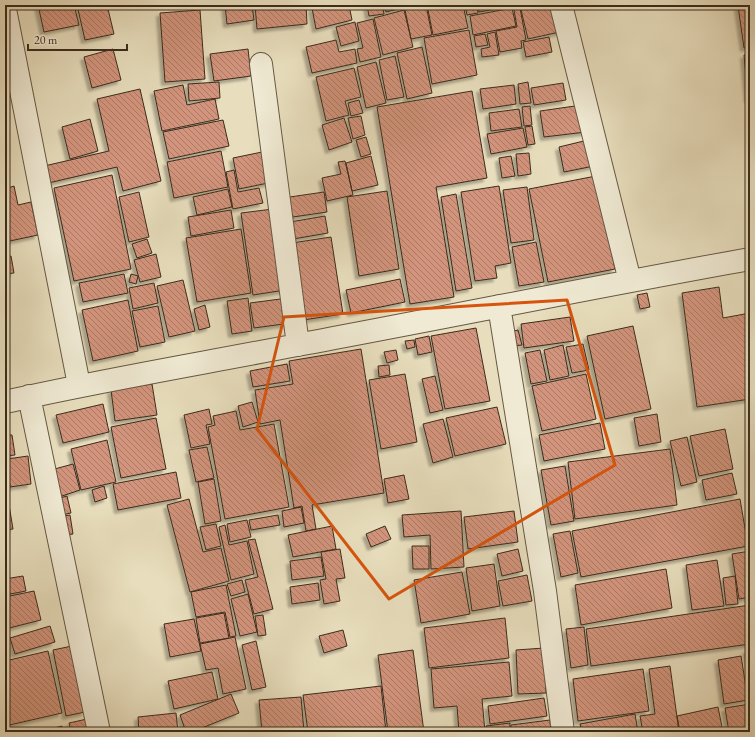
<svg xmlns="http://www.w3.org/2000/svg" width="755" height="737" font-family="'EB Garamond',serif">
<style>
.building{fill:url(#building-back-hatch);stroke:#3b2c1c;filter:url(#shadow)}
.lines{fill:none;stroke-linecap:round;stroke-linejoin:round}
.minor-casing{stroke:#665844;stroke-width:24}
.minor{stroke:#f0ead4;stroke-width:22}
.marked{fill:none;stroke:#d7540e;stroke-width:3;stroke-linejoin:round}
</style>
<defs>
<pattern id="building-back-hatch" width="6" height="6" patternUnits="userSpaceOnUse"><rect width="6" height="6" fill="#d2947c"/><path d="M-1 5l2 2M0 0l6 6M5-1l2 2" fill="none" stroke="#ac7965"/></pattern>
<filter id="shadow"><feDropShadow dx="-3.5" dy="3.5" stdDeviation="1" flood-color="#0004"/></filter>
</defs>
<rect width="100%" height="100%" fill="#e8debd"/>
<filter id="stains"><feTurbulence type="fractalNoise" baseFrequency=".005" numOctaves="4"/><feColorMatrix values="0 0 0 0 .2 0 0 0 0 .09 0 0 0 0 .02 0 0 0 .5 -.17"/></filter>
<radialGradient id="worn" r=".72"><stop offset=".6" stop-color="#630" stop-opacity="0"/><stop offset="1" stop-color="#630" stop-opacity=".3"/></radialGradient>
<path class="building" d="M 38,5 L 74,5 L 79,25 L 44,32 Z
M 77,5 L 107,5 L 114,34 L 85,40 Z
M 225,5 L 252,5 L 254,20 L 227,24 Z
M 255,5 L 306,5 L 307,24 L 257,29 Z
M 324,5 L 349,5 L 352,20 L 316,29 L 312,8 Z
M 367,5 L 382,5 L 384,14 L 369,16 Z
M 384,5 L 401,5 L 402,8 L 386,12 Z
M 404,5 L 426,5 L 432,35 L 411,39 Z
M 427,5 L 463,5 L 468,28 L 433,35 Z
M 465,5 L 477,5 L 478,13 L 467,15 Z
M 478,5 L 520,5 L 479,12 Z
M 545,5 L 558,5 L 564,31 L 528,39 L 521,10 Z
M 750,5 L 750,47 L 744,48 L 738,6 Z
M 512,8 L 516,26 L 473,35 L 470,16 Z
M 520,8 L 526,40 L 521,41 L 522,48 L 500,52 L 496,31 L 517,27 L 514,10 Z
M 200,10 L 205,79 L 165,82 L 160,13 Z
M 404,10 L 413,47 L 383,55 L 374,18 Z
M 373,19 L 381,57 L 360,62 L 357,49 L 363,48 L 357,23 Z
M 355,22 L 359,41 L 341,46 L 336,27 Z
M 469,30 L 477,75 L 432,84 L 424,38 Z
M 495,32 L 499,55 L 482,57 L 481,49 L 490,47 L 487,34 Z
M 485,34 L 488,45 L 476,47 L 474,36 Z
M 549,37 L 552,52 L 526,57 L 523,42 Z
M 336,40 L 339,52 L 355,49 L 357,63 L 312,73 L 306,47 Z
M 422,47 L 432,93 L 407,99 L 397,53 Z
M 113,49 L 121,80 L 92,88 L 84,57 Z
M 248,49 L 251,76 L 214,81 L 210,54 Z
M 750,54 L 750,99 L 748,99 L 744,55 Z
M 395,56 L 404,97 L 387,100 L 379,60 Z
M 376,62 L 386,103 L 366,108 L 357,67 Z
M 354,68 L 361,97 L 345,101 L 349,115 L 326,121 L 316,77 Z
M 219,82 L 220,98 L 189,101 L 188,84 Z
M 528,82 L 531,103 L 520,104 L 518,84 Z
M 563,83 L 566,100 L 534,105 L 531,88 Z
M 183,85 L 187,105 L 215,99 L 219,119 L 162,131 L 154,91 Z
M 514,85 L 516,104 L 483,109 L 480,89 Z
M 140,89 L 161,181 L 123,191 L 117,167 L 44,184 L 40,167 L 109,151 L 97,99 Z
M 472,91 L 487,178 L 436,187 L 454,297 L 410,304 L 377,107 Z
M 359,100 L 363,113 L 351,116 L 348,103 Z
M 582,105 L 586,132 L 544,137 L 540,111 Z
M 530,106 L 532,125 L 524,126 L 522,107 Z
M 519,109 L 522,127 L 491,131 L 489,113 Z
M 361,116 L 365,135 L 353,139 L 348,118 Z
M 344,118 L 352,142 L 329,150 L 322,125 Z
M 90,119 L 98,151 L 70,159 L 62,127 Z
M 223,120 L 229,146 L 169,159 L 163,132 Z
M 532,126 L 535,144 L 528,145 L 525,127 Z
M 523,128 L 527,147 L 491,154 L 487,134 Z
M 366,137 L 371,154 L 361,157 L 356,140 Z
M 588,140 L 594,166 L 564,172 L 559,147 Z
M 221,151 L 228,187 L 174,198 L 167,162 Z
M 267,151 L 273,182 L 239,189 L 233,158 Z
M 529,153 L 531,174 L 518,176 L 516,154 Z
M 371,156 L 378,185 L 352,191 L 346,163 Z
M 511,156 L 515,176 L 502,178 L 499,158 Z
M 345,161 L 353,195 L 327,201 L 322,178 L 341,174 L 338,162 Z
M 234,170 L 238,192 L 259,188 L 263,203 L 233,209 L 226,172 Z
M 112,175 L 131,269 L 74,281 L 54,188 Z
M 596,176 L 615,269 L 548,282 L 529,189 Z
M 14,186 L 18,205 L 31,202 L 38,235 L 5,242 L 5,189 Z
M 499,186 L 511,263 L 495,266 L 497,278 L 475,281 L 461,192 Z
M 527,187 L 534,240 L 511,243 L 503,190 Z
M 228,189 L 232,207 L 197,215 L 193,197 Z
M 387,191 L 399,269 L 359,276 L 347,197 Z
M 139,192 L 149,237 L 129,242 L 119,197 Z
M 324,192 L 327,212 L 286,218 L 283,198 Z
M 456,194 L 472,288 L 456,291 L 441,197 Z
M 273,209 L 285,290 L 253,295 L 241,213 Z
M 231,210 L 234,228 L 191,236 L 188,217 Z
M 325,216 L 328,233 L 293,239 L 290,222 Z
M 241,229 L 251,293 L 197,302 L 186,238 Z
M 331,237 L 343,314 L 303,320 L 292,243 Z
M 147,239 L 152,253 L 137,258 L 132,244 Z
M 536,242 L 544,282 L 519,286 L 512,247 Z
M 156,254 L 161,277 L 140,282 L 134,260 Z
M 11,256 L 14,273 L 5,274 L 5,257 Z
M 124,274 L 128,293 L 83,302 L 79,283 Z
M 131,274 L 138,276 L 136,284 L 129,282 Z
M 400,279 L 405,302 L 351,313 L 346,290 Z
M 183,280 L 195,331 L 169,337 L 157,286 Z
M 154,283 L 158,303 L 133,309 L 129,288 Z
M 719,287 L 723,318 L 750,313 L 750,399 L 697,407 L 682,293 Z
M 647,293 L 650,307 L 640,309 L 637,295 Z
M 248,298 L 252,331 L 232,334 L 227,301 Z
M 288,298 L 291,323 L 254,328 L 250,303 Z
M 128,300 L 138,351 L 93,361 L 82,310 Z
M 205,305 L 210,327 L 199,330 L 194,309 Z
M 158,306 L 165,342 L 140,347 L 132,311 Z
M 570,317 L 574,341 L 524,348 L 521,324 Z
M 633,326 L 651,409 L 605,419 L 587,336 Z
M 476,328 L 490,401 L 445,409 L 431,336 Z
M 518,330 L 522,345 L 513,346 L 510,332 Z
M 429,336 L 432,352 L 418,355 L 415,339 Z
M 414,340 L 415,347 L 407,349 L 405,341 Z
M 583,344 L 589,370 L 572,373 L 566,347 Z
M 563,345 L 569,376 L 550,380 L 544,350 Z
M 361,349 L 384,493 L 312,505 L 316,529 L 306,531 L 302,506 L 294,508 L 280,420 L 260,424 L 255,390 L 293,384 L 289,361 Z
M 396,350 L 398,360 L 387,363 L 384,352 Z
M 540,350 L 547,381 L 531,384 L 525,353 Z
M 287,364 L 290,381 L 253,387 L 250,371 Z
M 389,365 L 390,375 L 379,377 L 378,366 Z
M 405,374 L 417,442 L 381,449 L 369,380 Z
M 586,374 L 596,419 L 542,431 L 532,386 Z
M 435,376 L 443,410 L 430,413 L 422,379 Z
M 152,384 L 157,415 L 115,421 L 111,390 Z
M 252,402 L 258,422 L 243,427 L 238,406 Z
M 103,404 L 109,432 L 63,443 L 56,415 Z
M 497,407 L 506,444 L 455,456 L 446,418 Z
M 209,409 L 212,424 L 206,425 L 210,444 L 191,448 L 184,415 Z
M 236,411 L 240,430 L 274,424 L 289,507 L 225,519 L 208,427 L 215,425 L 213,416 Z
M 657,414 L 661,442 L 639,446 L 634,418 Z
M 156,418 L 166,469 L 121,478 L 111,427 Z
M 443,419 L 453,457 L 433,463 L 423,424 Z
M 600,423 L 605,449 L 544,461 L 539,435 Z
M 725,429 L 733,469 L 699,476 L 690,436 Z
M 5,435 L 12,435 L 15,455 L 5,456 Z
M 687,437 L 697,482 L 681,486 L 670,441 Z
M 107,440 L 116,482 L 81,490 L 71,449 Z
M 207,447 L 214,478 L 196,482 L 189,450 Z
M 670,449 L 677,505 L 575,519 L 568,462 Z
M 28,456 L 31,484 L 10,487 L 7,459 Z
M 73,464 L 80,490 L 59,497 L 51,470 Z
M 565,466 L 574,521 L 551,525 L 541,470 Z
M 176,472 L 181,498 L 118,510 L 113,484 Z
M 732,473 L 737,494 L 706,500 L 702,480 Z
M 404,475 L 409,499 L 388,503 L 384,479 Z
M 214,479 L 221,521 L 205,524 L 198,482 Z
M 5,481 L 13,529 L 5,530 Z
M 104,486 L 107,498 L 95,502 L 92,490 Z
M 67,496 L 71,513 L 56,516 L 53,500 Z
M 189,499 L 203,552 L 221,548 L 229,581 L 190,592 L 167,505 Z
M 740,499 L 748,546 L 581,577 L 572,531 Z
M 301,507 L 304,523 L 284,527 L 282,511 Z
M 461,511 L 464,567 L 431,569 L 430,535 L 404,537 L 402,515 Z
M 514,511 L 518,542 L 468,549 L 464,517 Z
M 70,515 L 73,534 L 60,536 L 58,517 Z
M 278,515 L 280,525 L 251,530 L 249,520 Z
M 247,520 L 251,537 L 230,542 L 227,524 Z
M 216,524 L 221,546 L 206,550 L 200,527 Z
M 225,525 L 229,545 L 247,541 L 254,574 L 231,580 L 219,527 Z
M 332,526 L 336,549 L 293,557 L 288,535 Z
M 385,526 L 391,539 L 371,547 L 366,534 Z
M 570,531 L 578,573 L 561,577 L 553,534 Z
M 255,539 L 273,609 L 254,614 L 245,580 L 258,577 L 248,540 Z
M 412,546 L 429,546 L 429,569 L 413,569 Z
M 340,549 L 345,578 L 336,579 L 340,601 L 324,604 L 320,580 L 326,579 L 321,552 Z
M 518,549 L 523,571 L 502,576 L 497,554 Z
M 750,551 L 750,597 L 739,599 L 732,554 Z
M 321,557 L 324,576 L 292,580 L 290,561 Z
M 717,560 L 724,606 L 692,610 L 686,565 Z
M 494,564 L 500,606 L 472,611 L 466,568 Z
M 666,569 L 672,608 L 581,625 L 575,585 Z
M 462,572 L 470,614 L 421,623 L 414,580 Z
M 527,575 L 532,601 L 503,606 L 498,581 Z
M 23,576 L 26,591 L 5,595 L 5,579 Z
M 735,576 L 738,604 L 726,605 L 723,578 Z
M 242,580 L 245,592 L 231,596 L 227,584 Z
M 318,583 L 320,600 L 292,604 L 290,587 Z
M 226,585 L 236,636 L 230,637 L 225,612 L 196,617 L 191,592 Z
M 34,591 L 41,620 L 5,629 L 5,597 Z
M 248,594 L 257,632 L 240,636 L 231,599 Z
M 750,605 L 750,644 L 591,666 L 586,629 Z
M 224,613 L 229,638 L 200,643 L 196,618 Z
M 263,615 L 266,635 L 258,636 L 255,616 Z
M 505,618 L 509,658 L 429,668 L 424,628 Z
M 194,619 L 201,651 L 170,657 L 164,624 Z
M 50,626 L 55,642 L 15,654 L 10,638 Z
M 584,627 L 588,665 L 571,668 L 566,629 Z
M 343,630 L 347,646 L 324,653 L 319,636 Z
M 235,637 L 246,689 L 223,694 L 218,668 L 206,670 L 200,644 Z
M 256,641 L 266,687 L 252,690 L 242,645 Z
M 72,646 L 85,712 L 66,716 L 53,650 Z
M 544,648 L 546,693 L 518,694 L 516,650 Z
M 413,650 L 424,732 L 388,732 L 378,655 Z
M 746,650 L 750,650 L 750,671 Z
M 48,651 L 62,713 L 5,726 L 5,661 Z
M 741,656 L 748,700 L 724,704 L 718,660 Z
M 509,662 L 512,696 L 482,699 L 485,732 L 459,732 L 457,706 L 434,708 L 431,669 Z
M 670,666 L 679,732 L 643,732 L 640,716 L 655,714 L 649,669 Z
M 643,669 L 649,711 L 578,721 L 573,679 Z
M 212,672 L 218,699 L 174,709 L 168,681 Z
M 381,686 L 386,732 L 308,732 L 303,695 Z
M 231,694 L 239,713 L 192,732 L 186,732 L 180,715 Z
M 301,697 L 304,732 L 262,732 L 259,700 Z
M 544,698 L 547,716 L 490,724 L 488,706 Z
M 750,704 L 750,732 L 729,732 L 725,708 Z
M 718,707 L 723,732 L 680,732 L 677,716 Z
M 176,713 L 178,732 L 139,732 L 138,717 Z
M 635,714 L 638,732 L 582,732 L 580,724 Z
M 87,719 L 90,732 L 71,732 L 69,723 Z
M 550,720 L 551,732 L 511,732 L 511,725 Z
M 510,723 L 510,732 L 487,732 L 486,726 Z
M 62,726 L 63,732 L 38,732 Z"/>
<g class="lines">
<defs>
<path id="minor" d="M 561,5 L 630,281
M 5,9 L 79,385
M 261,64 L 298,345
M 499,306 L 545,591 L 563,732
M 29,396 L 99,732
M 5,402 C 102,380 199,364 297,345 C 448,317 599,286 750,259"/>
</defs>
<use href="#minor" class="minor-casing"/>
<use href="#minor" class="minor"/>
</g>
<path class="marked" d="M 567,300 L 615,465 L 389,599 L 257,429 L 284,317 Z"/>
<rect width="755" height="737" fill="none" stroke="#e8debd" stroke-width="20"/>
<rect x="6" y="6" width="743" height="725" fill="none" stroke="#3b2c1c" stroke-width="2"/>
<rect x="10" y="10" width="735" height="717" fill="none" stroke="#3b2c1c"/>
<path d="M28 44v6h99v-6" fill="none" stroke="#3b2c1c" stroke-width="2"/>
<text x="34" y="44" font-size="12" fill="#3b2c1c" stroke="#f0ead4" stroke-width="3" paint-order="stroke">20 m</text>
<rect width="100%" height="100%" filter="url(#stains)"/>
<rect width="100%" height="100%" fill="url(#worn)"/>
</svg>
